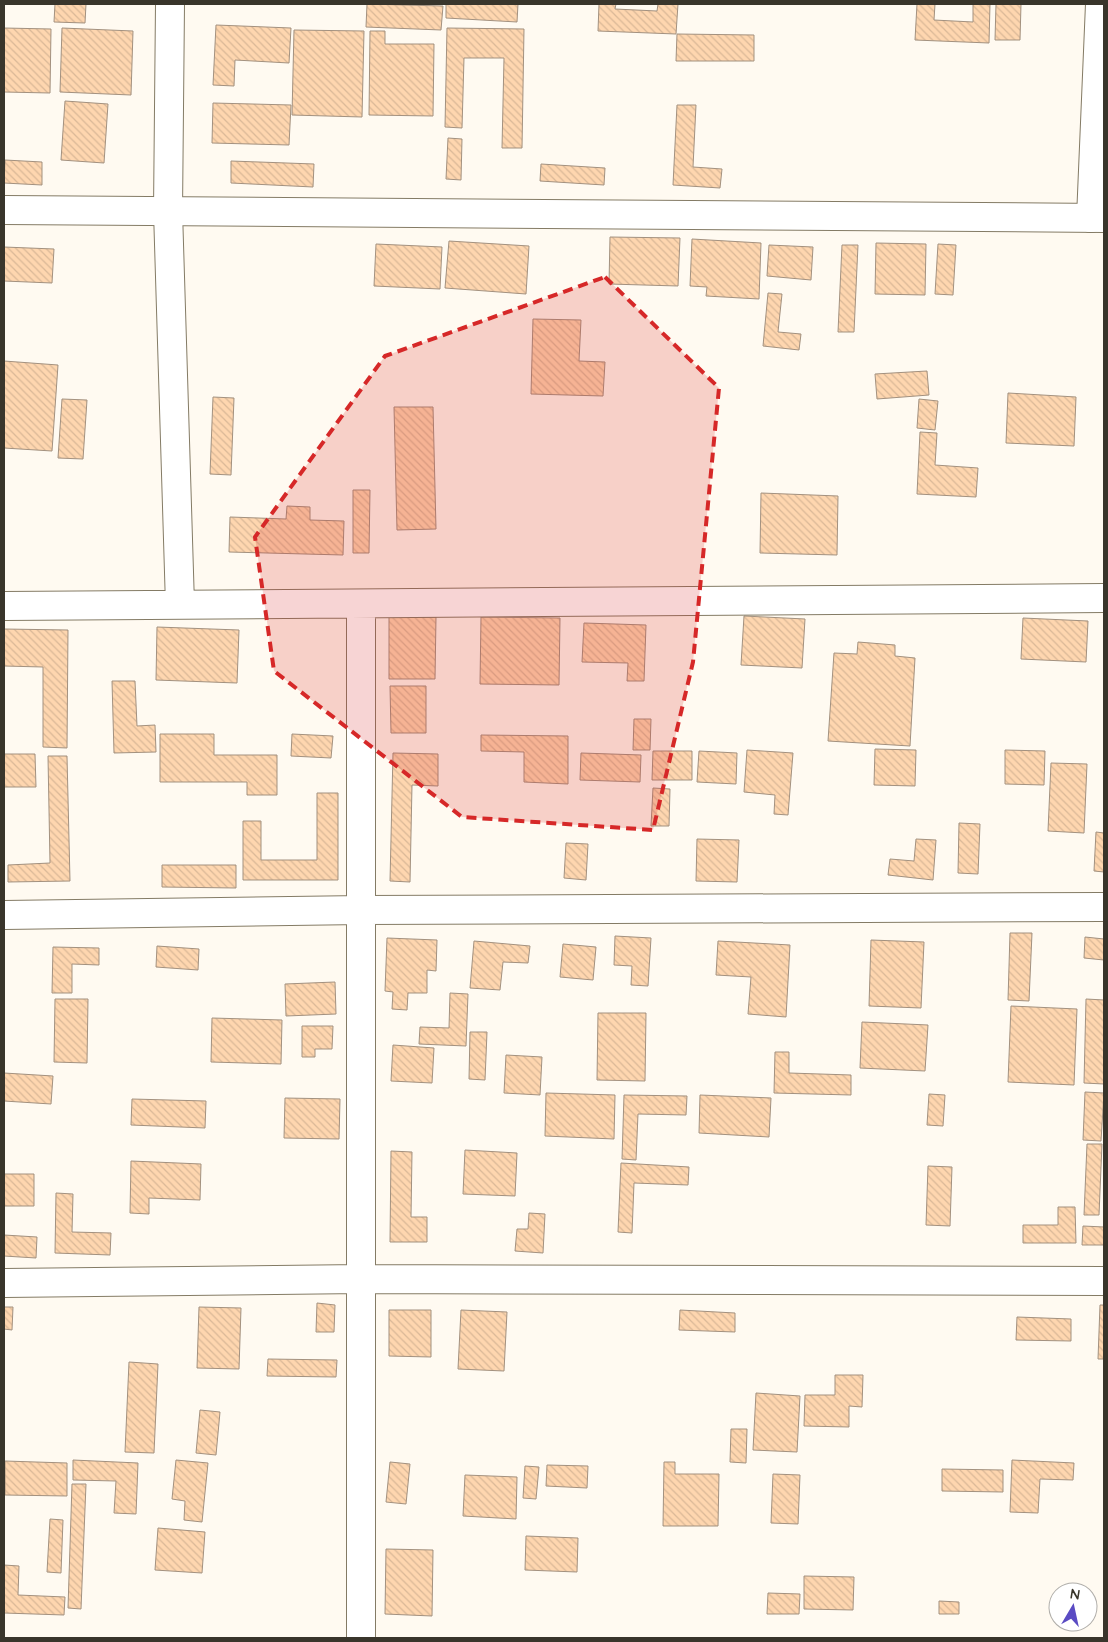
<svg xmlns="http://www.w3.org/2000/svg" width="1108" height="1642" font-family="Quicksand,sans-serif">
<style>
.building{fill:url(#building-back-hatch);stroke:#a3917f}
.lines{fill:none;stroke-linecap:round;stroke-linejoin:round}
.street-casing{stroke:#847b65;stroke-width:30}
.secondary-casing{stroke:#847b65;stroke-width:30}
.street{stroke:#fff;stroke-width:28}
.secondary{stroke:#fff;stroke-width:28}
.marked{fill:#d62828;fill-opacity:0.2;stroke:#d62828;stroke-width:4;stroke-dasharray:10 6;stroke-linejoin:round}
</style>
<defs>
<pattern id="building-back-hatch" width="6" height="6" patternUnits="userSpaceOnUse" patternTransform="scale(1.25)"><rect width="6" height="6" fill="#fed6af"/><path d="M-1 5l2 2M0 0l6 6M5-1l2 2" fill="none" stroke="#dab897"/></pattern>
</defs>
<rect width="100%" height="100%" fill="#fffaf1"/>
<path class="building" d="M 55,4 L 86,4 L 85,23 L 54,22 Z
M 367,4 L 443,6 L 441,30 L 366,27 Z
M 446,4 L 518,4 L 517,22 L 446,18 Z
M 599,4 L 616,4 L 615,9 L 657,11 L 658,4 L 678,4 L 676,34 L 598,31 Z
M 917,4 L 935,4 L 934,20 L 973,22 L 973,4 L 990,4 L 989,43 L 915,40 Z
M 996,4 L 1021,4 L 1020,40 L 995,40 Z
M 216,25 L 291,28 L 289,63 L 235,60 L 234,86 L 213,85 Z
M 4,28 L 51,29 L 50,93 L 4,92 Z
M 62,28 L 133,31 L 131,95 L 60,92 Z
M 447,28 L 524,29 L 522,148 L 502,148 L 504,58 L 464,58 L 462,128 L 445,127 Z
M 294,30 L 364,31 L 362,117 L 292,115 Z
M 370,31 L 385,31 L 385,44 L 434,44 L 433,116 L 369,115 Z
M 677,34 L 754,35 L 754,61 L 676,61 Z
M 65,101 L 108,104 L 104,163 L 61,160 Z
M 213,103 L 291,105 L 289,145 L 212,143 Z
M 677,105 L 696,105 L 693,167 L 722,169 L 720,188 L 673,185 Z
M 448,138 L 462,139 L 461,180 L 446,179 Z
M 5,160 L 42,162 L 42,185 L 4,183 Z
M 231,161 L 314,164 L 313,187 L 231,183 Z
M 541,164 L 605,168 L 604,185 L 540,181 Z
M 610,237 L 680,238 L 678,286 L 609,284 Z
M 692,239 L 761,243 L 759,299 L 706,296 L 707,287 L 690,286 Z
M 449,241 L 529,246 L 526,294 L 445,288 Z
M 876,243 L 926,244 L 925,295 L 875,294 Z
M 376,244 L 442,247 L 440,289 L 374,286 Z
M 938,244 L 956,245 L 953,295 L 935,294 Z
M 769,245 L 813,247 L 811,280 L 767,276 Z
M 842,245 L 858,245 L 854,332 L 838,332 Z
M 4,247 L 54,249 L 52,283 L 4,281 Z
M 768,293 L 782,294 L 778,332 L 801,334 L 799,350 L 763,346 Z
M 533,319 L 581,320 L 579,361 L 605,362 L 603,396 L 531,394 Z
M 4,361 L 58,365 L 52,451 L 4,448 Z
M 927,371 L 929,395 L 877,399 L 875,374 Z
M 1008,393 L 1076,397 L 1074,446 L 1006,443 Z
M 213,397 L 234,398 L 231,475 L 210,474 Z
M 62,399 L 87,400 L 83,459 L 58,458 Z
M 919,399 L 938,401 L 935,430 L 917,428 Z
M 394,407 L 433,407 L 436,529 L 397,530 Z
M 920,432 L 937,433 L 935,465 L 978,468 L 976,497 L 917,494 Z
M 353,490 L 370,490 L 369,553 L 353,553 Z
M 761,493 L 838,496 L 837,555 L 760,553 Z
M 287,506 L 310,507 L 310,520 L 344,521 L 343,555 L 229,552 L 230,517 L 286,519 Z
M 744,616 L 805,619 L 802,668 L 741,665 Z
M 389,617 L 436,617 L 435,679 L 389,679 Z
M 481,617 L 560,618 L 559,685 L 480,684 Z
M 1023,618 L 1088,621 L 1086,662 L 1021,659 Z
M 584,623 L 646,625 L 644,681 L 627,681 L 628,663 L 582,662 Z
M 157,627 L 239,630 L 237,683 L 156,680 Z
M 4,629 L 68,630 L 67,748 L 43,747 L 43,667 L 4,666 Z
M 858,642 L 895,645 L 895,656 L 915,658 L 910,746 L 828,741 L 834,653 L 857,654 Z
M 112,681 L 135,681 L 137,726 L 155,725 L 156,752 L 114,753 Z
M 390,686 L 426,686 L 426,733 L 391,733 Z
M 634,719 L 651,719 L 650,750 L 633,750 Z
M 160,734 L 214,734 L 214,755 L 277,755 L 277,795 L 247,795 L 247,782 L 160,782 Z
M 292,734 L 333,736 L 331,758 L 291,756 Z
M 481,735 L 568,736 L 568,784 L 524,782 L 524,752 L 481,751 Z
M 875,749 L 916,750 L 915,786 L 874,785 Z
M 747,750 L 793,753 L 788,815 L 774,814 L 775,795 L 744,792 Z
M 1005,750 L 1045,751 L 1044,785 L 1005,784 Z
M 653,751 L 692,751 L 692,780 L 652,780 Z
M 699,751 L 737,753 L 736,784 L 697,782 Z
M 393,753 L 438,754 L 438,786 L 412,785 L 410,882 L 390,881 Z
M 581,753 L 641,755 L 640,782 L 580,780 Z
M 4,754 L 35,754 L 36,787 L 4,787 Z
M 48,756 L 67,756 L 70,881 L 8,882 L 8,865 L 50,863 Z
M 1051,763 L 1087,764 L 1084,833 L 1048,831 Z
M 653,788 L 670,789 L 669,826 L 651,826 Z
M 317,793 L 338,793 L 338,880 L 243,880 L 243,821 L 261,821 L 261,860 L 317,860 Z
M 959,823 L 980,824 L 978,874 L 958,873 Z
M 1096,832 L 1104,833 L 1104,872 L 1094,871 Z
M 697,839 L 739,840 L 737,882 L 696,881 Z
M 916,839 L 936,840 L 933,880 L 888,875 L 890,859 L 914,861 Z
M 566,843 L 588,844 L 586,880 L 564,878 Z
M 162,865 L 236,865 L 236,888 L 162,887 Z
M 1010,933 L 1032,933 L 1029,1001 L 1008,1000 Z
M 615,936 L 651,938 L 648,986 L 631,985 L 632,966 L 614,965 Z
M 1085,937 L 1104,939 L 1104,960 L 1084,958 Z
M 387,938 L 437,940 L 436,971 L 427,970 L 427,993 L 408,993 L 407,1010 L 392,1009 L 393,992 L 385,991 Z
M 871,940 L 924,942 L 921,1008 L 869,1006 Z
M 474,941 L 530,946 L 528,963 L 503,962 L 500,990 L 470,988 Z
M 718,941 L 790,945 L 786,1017 L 748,1014 L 751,977 L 716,975 Z
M 563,944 L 596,947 L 593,980 L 560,977 Z
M 157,946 L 199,949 L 198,970 L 156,967 Z
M 53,947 L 99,948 L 99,965 L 72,964 L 72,993 L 52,993 Z
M 335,982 L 336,1014 L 286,1016 L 285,984 Z
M 450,993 L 468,994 L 466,1046 L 419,1044 L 420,1027 L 449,1028 Z
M 55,999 L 88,999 L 87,1063 L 54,1062 Z
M 1086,999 L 1104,1000 L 1104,1084 L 1084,1083 Z
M 1011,1006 L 1077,1009 L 1074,1085 L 1008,1082 Z
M 598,1013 L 646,1013 L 645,1081 L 597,1080 Z
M 212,1018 L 282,1020 L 281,1064 L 211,1062 Z
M 862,1022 L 928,1025 L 925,1071 L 860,1068 Z
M 302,1026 L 333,1026 L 332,1049 L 315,1049 L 315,1057 L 302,1057 Z
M 470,1032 L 487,1032 L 485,1080 L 469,1079 Z
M 393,1045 L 434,1048 L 432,1083 L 391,1081 Z
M 775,1052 L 789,1052 L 789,1073 L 851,1075 L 851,1095 L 774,1093 Z
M 506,1055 L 542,1057 L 540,1095 L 504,1093 Z
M 4,1073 L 53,1076 L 51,1104 L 4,1101 Z
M 1085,1092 L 1104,1093 L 1101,1141 L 1083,1140 Z
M 546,1093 L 615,1095 L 614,1139 L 545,1136 Z
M 929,1094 L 945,1095 L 943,1126 L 927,1125 Z
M 624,1095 L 687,1096 L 686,1115 L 638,1114 L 636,1160 L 622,1159 Z
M 700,1095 L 771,1098 L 769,1137 L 699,1133 Z
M 285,1098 L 340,1099 L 339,1139 L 284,1138 Z
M 132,1099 L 206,1101 L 205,1128 L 131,1125 Z
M 1087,1144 L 1102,1144 L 1099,1215 L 1084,1215 Z
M 465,1150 L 517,1153 L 515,1196 L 463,1194 Z
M 391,1151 L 412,1152 L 411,1217 L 427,1217 L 427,1242 L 390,1242 Z
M 131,1161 L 201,1164 L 200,1200 L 149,1198 L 149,1214 L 130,1213 Z
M 621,1163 L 689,1167 L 688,1185 L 634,1183 L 632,1233 L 618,1232 Z
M 928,1166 L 952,1167 L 950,1226 L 926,1225 Z
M 4,1174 L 34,1174 L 34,1206 L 4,1206 Z
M 56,1193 L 73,1194 L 72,1232 L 111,1233 L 110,1255 L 55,1253 Z
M 1058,1207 L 1075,1207 L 1076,1243 L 1023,1243 L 1023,1225 L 1058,1225 Z
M 529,1213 L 545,1214 L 543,1253 L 515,1251 L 517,1229 L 528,1229 Z
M 1083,1226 L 1104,1227 L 1104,1245 L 1082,1245 Z
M 4,1235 L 37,1237 L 36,1258 L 4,1256 Z
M 317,1303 L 335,1305 L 334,1332 L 316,1332 Z
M 1100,1305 L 1104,1305 L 1104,1359 L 1098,1359 Z
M 4,1307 L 13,1307 L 12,1330 L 4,1329 Z
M 199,1307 L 241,1308 L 239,1369 L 197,1368 Z
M 389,1310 L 431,1310 L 431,1357 L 389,1356 Z
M 461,1310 L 507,1312 L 504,1371 L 458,1369 Z
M 680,1310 L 735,1313 L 735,1332 L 679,1330 Z
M 1017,1317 L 1071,1319 L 1071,1341 L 1016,1340 Z
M 268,1359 L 337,1360 L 336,1377 L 267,1376 Z
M 129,1362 L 158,1364 L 154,1453 L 125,1452 Z
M 835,1375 L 863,1375 L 862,1407 L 849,1406 L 849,1427 L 804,1426 L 805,1395 L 835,1395 Z
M 756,1393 L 800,1396 L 797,1452 L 753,1450 Z
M 200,1410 L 220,1412 L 216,1455 L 196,1453 Z
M 731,1429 L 747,1429 L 746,1463 L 730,1462 Z
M 73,1460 L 138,1463 L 136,1514 L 114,1513 L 116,1481 L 73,1480 Z
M 176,1460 L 208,1463 L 202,1522 L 184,1520 L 185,1501 L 172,1499 Z
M 1012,1460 L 1074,1463 L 1073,1480 L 1040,1479 L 1038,1513 L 1010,1512 Z
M 5,1461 L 67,1463 L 67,1496 L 5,1495 Z
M 390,1462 L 410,1464 L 406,1504 L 386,1502 Z
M 664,1462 L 675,1462 L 675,1474 L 719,1474 L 718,1526 L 663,1526 Z
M 547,1465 L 588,1466 L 587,1488 L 546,1486 Z
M 525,1466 L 539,1467 L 536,1499 L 523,1498 Z
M 942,1469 L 1003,1470 L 1003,1492 L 942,1491 Z
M 773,1474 L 800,1475 L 798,1524 L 771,1523 Z
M 465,1475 L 517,1477 L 516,1519 L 463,1516 Z
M 72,1484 L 86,1484 L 81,1609 L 68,1608 Z
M 50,1519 L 63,1520 L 61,1573 L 47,1572 Z
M 158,1528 L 205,1532 L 202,1573 L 155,1570 Z
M 526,1536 L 578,1538 L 577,1572 L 525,1570 Z
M 386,1549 L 433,1550 L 432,1616 L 385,1614 Z
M 4,1565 L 19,1566 L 18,1595 L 65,1597 L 64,1615 L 4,1613 Z
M 804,1576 L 854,1577 L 853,1610 L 804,1609 Z
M 768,1593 L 800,1594 L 799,1614 L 767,1614 Z
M 939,1601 L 959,1602 L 959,1614 L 939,1614 Z"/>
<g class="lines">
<defs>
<path id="street" d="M 170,4 L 168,211 L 180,605
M 1091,218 L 1100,4
M 4,606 L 1104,598
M 4,915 L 362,910 L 1104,907
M 4,1283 L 361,1279 L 1104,1281
M 361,1638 L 361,604"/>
<path id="secondary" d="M 4,210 L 1104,218"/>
</defs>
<use href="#street" class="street-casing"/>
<use href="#secondary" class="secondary-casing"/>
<use href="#street" class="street"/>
<use href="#secondary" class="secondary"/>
</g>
<path class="marked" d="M 605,277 L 719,388 L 693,662 L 653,830 L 462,817 L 274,671 L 255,537 L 385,356 Z"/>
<rect width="1108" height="1642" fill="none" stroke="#39352b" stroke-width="10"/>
<g transform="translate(1073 1607) rotate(9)"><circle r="24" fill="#ffffff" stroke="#b0aeaa"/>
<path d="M0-4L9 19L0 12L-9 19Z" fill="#5a4bc3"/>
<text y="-8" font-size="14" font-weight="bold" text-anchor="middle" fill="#39352b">N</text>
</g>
</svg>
